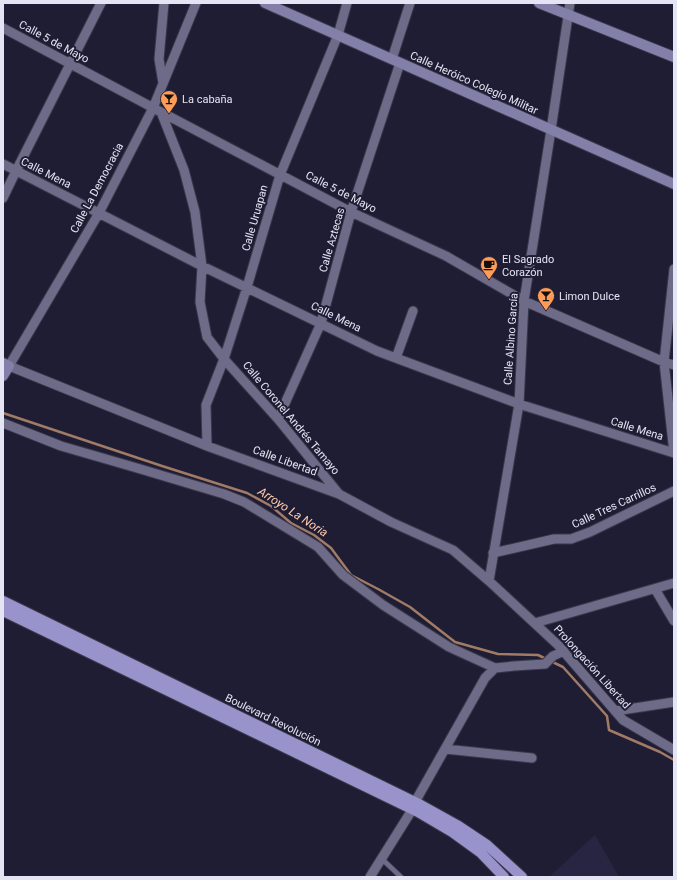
<svg xmlns="http://www.w3.org/2000/svg" width="677" height="880" font-family="Roboto,sans-serif">
<style>
.built{fill:#282542}
.lines{fill:none;stroke-linecap:round;stroke-linejoin:round}
.stream{stroke:#a17b65;stroke-width:2.5}
.lane-casing{stroke:#3a384b;stroke-width:6}
.street-casing{stroke:#3a384b;stroke-width:11}
.secondary-casing{stroke:#3a384b;stroke-width:12}
.primary-casing{stroke:#3a384b;stroke-width:12}
.lane{stroke:#6d6b87;stroke-width:4.5}
.street{stroke:#6d6b87;stroke-width:9}
.secondary{stroke:#827fa8;stroke-width:10}
.primary{stroke:#9893ca;stroke-width:10}
.labels{text-anchor:middle;dominant-baseline:central;stroke-width:4;stroke-linejoin:round;paint-order:stroke}
.street-label{font-size:11px;fill:#e5e4f4;stroke:#1f1d34}
.poi-label{font-size:11px;fill:#e5e4f4;stroke:#1f1d34;text-anchor:start}
.water-label{font-size:12px;font-style:italic;fill:#fecbac;stroke:#1f1d34}
</style>
<rect width="100%" height="100%" fill="#1f1d34"/>
<path class="built" d="M 595,835 L 619,877 L 549,877 Z"/>
<g class="lines">
<path class="stream" d="M 3,413 L 162,466 L 247,493 L 271,506 L 291,523 L 314,535 L 331,548 L 351,575 L 378,589 L 410,607 L 455,642 L 498,654 L 538,655 L 563,667 L 607,716 L 609,730 L 660,752 L 674,760"/>
<defs>
<path id="lane" d="M 382,859 L 401,877"/>
<path id="street" d="M 196,3 L 153,108 L 99,213 L 9,366 L 207,446 L 339,494 L 391,522 L 453,550 L 489,581 L 558,645 L 623,720 L 674,750
M 3,28 L 161,112 L 351,212 L 446,256 L 524,301 L 664,362 L 674,365
M 392,59 L 410,3
M 163,83 L 159,59 L 164,3
M 161,112 L 184,170 L 195,212 L 202,266 L 200,302 L 207,337 L 224,359 L 278,419 L 339,494
M 3,164 L 202,266 L 377,351 L 519,404 L 674,453
M 3,198 L 16,171 L 101,3
M 674,269 L 664,362 L 674,453
M 396,358 L 413,311
M 278,419 L 321,323 L 351,212 L 400,63
M 3,423 L 61,446 L 137,468 L 224,494 L 244,502 L 318,547 L 343,575 L 383,605 L 449,647 L 495,668
M 207,446 L 206,405 L 224,359 L 247,287 L 280,175 L 338,35 L 347,3
M 493,553 L 554,539 L 571,539 L 590,532 L 674,491
M 489,581 L 519,404 L 524,301 L 551,130 L 570,3
M 655,589 L 674,621
M 535,623 L 674,583
M 615,711 L 674,702
M 445,749 L 532,758
M 370,877 L 412,810 L 415,802 L 485,678 L 495,668 L 514,666 L 545,664 L 553,656 L 564,651"/>
<path id="secondary" d="M 265,3 L 674,184
M 539,3 L 674,57
M 3,363 L 9,366 L 3,376"/>
<path id="primary" d="M 3,601 L 421,805 L 457,825 L 487,845 L 522,877
M 3,611 L 418,812 L 452,832 L 481,853 L 504,877"/>
</defs>
<use href="#lane" class="lane-casing"/>
<use href="#street" class="street-casing"/>
<use href="#secondary" class="secondary-casing"/>
<use href="#primary" class="primary-casing"/>
<use href="#lane" class="lane"/>
<use href="#street" class="street"/>
<use href="#secondary" class="secondary"/>
<use href="#primary" class="primary"/>
</g>
<defs>
<symbol id="bar-pin" viewBox="-11 -11 22 30"><path d="M0 17L-7.5 6A9.5 9.5 0 1 1 7.5 6Z" fill="#fe9c58" stroke="#1f1d34"/><path d="M-6-5H6L.8 .8V4.5H3.5V6h-7V4.5H-.8V.8Z" fill="#111"/></symbol>
<symbol id="cafe-pin" viewBox="-11 -11 22 30"><path d="M0 17L-7.5 6A9.5 9.5 0 1 1 7.5 6Z" fill="#fe9c58" stroke="#1f1d34"/><path d="M-5.5-4.5H6V0H3Q3 3.5 0 3.5H-2.5Q-5.5 3.5-5.5 0ZM3-3.2v2h1.7v-2ZM-6 4.5H4V6H-6Z" fill="#111"/></symbol>
</defs>
<g fill-rule="evenodd">
<use href="#bar-pin" x="159" y="89" width="20" height="27"/>
<use href="#cafe-pin" x="479" y="255" width="20" height="27"/>
<use href="#bar-pin" x="536" y="286" width="20" height="27"/>
</g>
<g class="labels">
<g class="street-label">
<text transform="translate(54 42) rotate(28)">Calle 5 de Mayo</text>
<text transform="translate(474 83) rotate(24)">Calle Heróico Colegio Militar</text>
<text transform="translate(46 173) rotate(27)">Calle Mena</text>
<text transform="translate(97 188) rotate(-62)">Calle La Democracia</text>
<text transform="translate(341 192) rotate(27)">Calle 5 de Mayo</text>
<text transform="translate(255 218) rotate(-74)">Calle Uruapan</text>
<text transform="translate(332 240) rotate(-74)">Calle Aztecas</text>
<text transform="translate(336 317) rotate(26)">Calle Mena</text>
<text transform="translate(511 339) rotate(-86)">Calle Albino García</text>
<text transform="translate(291 418) rotate(50)">Calle Coronel Andrés Tamayo</text>
<text transform="translate(637 429) rotate(17)">Calle Mena</text>
<text transform="translate(285 461) rotate(20)">Calle Libertad</text>
<text transform="translate(614 506) rotate(-25)">Calle Tres Carrillos</text>
<text transform="translate(592 667) rotate(48)">Prolongación Libertad</text>
<text transform="translate(273 720) rotate(26)">Boulevard Revolución</text>
</g>
<g class="poi-label">
<text x="182" y="99">La cabaña</text>
<text x="502" y="259">El Sagrado<tspan x="502" dy="13">Corazón</tspan></text>
<text x="559" y="296">Limon Dulce</text>
</g>
<g class="water-label">
<text transform="translate(293 512) rotate(33)">Arroyo La Noria</text>
</g>
</g>
<rect width="677" height="880" fill="none" stroke="#e5e4f4" stroke-width="8"/>
</svg>
